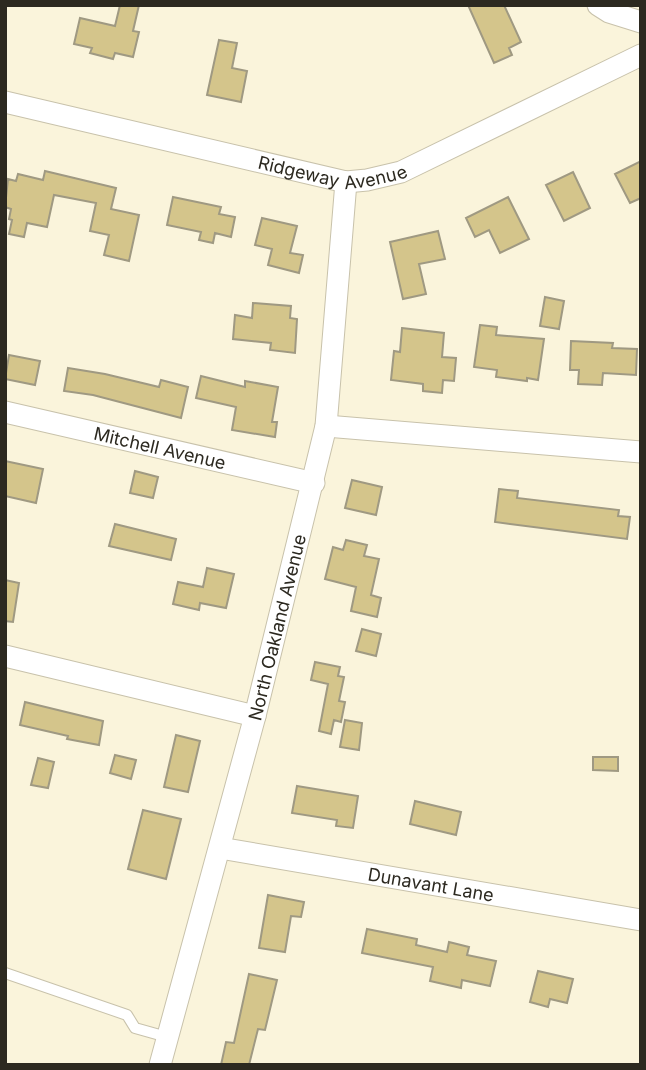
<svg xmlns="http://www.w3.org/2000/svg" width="646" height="1070" font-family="Inter,sans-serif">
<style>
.building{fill:#d4c58b;stroke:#9f9982;stroke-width:2}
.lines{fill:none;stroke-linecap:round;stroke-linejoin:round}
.lane-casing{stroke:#c8c2ab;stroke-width:12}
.street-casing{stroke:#c8c2ab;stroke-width:23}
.lane{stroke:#fff;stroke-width:10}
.street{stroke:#fff;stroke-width:21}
.labels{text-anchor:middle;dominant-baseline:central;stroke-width:7;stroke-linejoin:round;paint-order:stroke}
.street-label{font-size:18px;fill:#2c2920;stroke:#fff}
</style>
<rect width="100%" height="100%" fill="#faf4db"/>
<path class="building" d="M 120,5 L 139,5 L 133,31 L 139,32 L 133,57 L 115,53 L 113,59 L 90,53 L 92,48 L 74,44 L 80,18 L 115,26 Z
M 468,5 L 504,5 L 521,42 L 509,48 L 512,55 L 494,63 Z
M 219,40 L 237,43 L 232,68 L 247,71 L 241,102 L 207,95 Z
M 641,161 L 641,198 L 630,203 L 615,174 Z
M 45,171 L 116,188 L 111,209 L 139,215 L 129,261 L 104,255 L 109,235 L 90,231 L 96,203 L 54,195 L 47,227 L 27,223 L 24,237 L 9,234 L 12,220 L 9,219 L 11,209 L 5,207 L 8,179 L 16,181 L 18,174 L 43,180 Z
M 573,172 L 590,208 L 564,221 L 546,185 Z
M 173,197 L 221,207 L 219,214 L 235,217 L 231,237 L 215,233 L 213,243 L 199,240 L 201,232 L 167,225 Z
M 508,197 L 529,239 L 500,253 L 489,230 L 475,237 L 466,218 Z
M 262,218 L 297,226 L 290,253 L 303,255 L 299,273 L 268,265 L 272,249 L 255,245 Z
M 438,231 L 445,259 L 419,264 L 426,294 L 403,299 L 390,242 Z
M 545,297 L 564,301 L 559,329 L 540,326 Z
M 253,303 L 291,306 L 290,318 L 297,319 L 295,353 L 270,350 L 271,343 L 233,339 L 235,315 L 252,318 Z
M 480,325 L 497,327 L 496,335 L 544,339 L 538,380 L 527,378 L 527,381 L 496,377 L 497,370 L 474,367 Z
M 402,328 L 444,333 L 442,357 L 456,358 L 454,381 L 443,380 L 442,393 L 423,391 L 423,384 L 391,380 L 394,351 L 400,352 Z
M 571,341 L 613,343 L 612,348 L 637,349 L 636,375 L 603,373 L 602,385 L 578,384 L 579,370 L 570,370 Z
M 9,355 L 40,361 L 35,385 L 5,379 Z
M 68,368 L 105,374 L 159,387 L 161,380 L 188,387 L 181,418 L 93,395 L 64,391 Z
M 201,376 L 245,387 L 245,381 L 278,387 L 272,422 L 277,422 L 275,437 L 232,430 L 236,407 L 196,398 Z
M 5,461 L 43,469 L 36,503 L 5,496 Z
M 135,471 L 158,477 L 153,498 L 130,493 Z
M 352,480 L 382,487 L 376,515 L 345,508 Z
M 499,489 L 518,491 L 517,498 L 619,510 L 618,516 L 630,517 L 627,539 L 495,522 Z
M 115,524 L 176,539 L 171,560 L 109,546 Z
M 346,540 L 367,545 L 364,556 L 379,559 L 371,595 L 381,598 L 377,617 L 351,611 L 356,587 L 325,579 L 333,547 L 343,550 Z
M 207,568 L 234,574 L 226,608 L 200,603 L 199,610 L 173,604 L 178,582 L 203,587 Z
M 5,580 L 19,583 L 13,622 L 5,621 Z
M 362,629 L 381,634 L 376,656 L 356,651 Z
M 315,662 L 340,667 L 338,676 L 344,677 L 339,701 L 345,702 L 341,722 L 334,720 L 331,734 L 319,731 L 328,684 L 311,680 Z
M 25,702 L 103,721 L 99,745 L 67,739 L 68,736 L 20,725 Z
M 345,720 L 362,723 L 359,750 L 340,747 Z
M 176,735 L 200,741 L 188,792 L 164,787 Z
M 115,755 L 136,760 L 131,779 L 110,773 Z
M 593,757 L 618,757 L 618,771 L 593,770 Z
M 38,758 L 54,762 L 48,788 L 31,785 Z
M 297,786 L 358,796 L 353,828 L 336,826 L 337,820 L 292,813 Z
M 415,801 L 461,812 L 456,835 L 410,824 Z
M 143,810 L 181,819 L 166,879 L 128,869 Z
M 268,895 L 304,902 L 301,917 L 291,916 L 285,952 L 259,948 Z
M 367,929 L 417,939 L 416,945 L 447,952 L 449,942 L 469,947 L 467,955 L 496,961 L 490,986 L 462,980 L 461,988 L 430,981 L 433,967 L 362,953 Z
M 538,971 L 573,979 L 567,1003 L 550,999 L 548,1007 L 530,1002 Z
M 249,974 L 277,980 L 265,1030 L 258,1029 L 249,1065 L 221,1065 L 226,1042 L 234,1043 Z"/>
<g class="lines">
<defs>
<path id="lane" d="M 5,973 L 127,1015 L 135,1028 L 167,1037"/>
<g id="street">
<path d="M 598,5 L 609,12 L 641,22"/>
<path id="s1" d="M 5,102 L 346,182 L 367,180 L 401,172 L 641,55"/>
<path id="s2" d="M 5,412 L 314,483"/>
<path d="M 326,426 L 641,452"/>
<path d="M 5,656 L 255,716"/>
<path id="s3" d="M 220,848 L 641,920"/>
<path id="s4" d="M 160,1065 L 255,716 L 326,426 L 346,182"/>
</g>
</defs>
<use href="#lane" class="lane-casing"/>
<use href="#street" class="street-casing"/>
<use href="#lane" class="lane"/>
<use href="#street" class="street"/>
</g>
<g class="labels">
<g class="street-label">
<text stroke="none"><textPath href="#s1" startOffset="336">Ridgeway Avenue</textPath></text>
<text stroke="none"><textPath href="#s2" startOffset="159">Mitchell Avenue</textPath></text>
<text stroke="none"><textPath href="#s4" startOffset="453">North Oakland Avenue</textPath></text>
<text stroke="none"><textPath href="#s3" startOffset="214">Dunavant Lane</textPath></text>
</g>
</g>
<rect width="646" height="1070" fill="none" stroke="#2c2920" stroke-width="14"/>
</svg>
